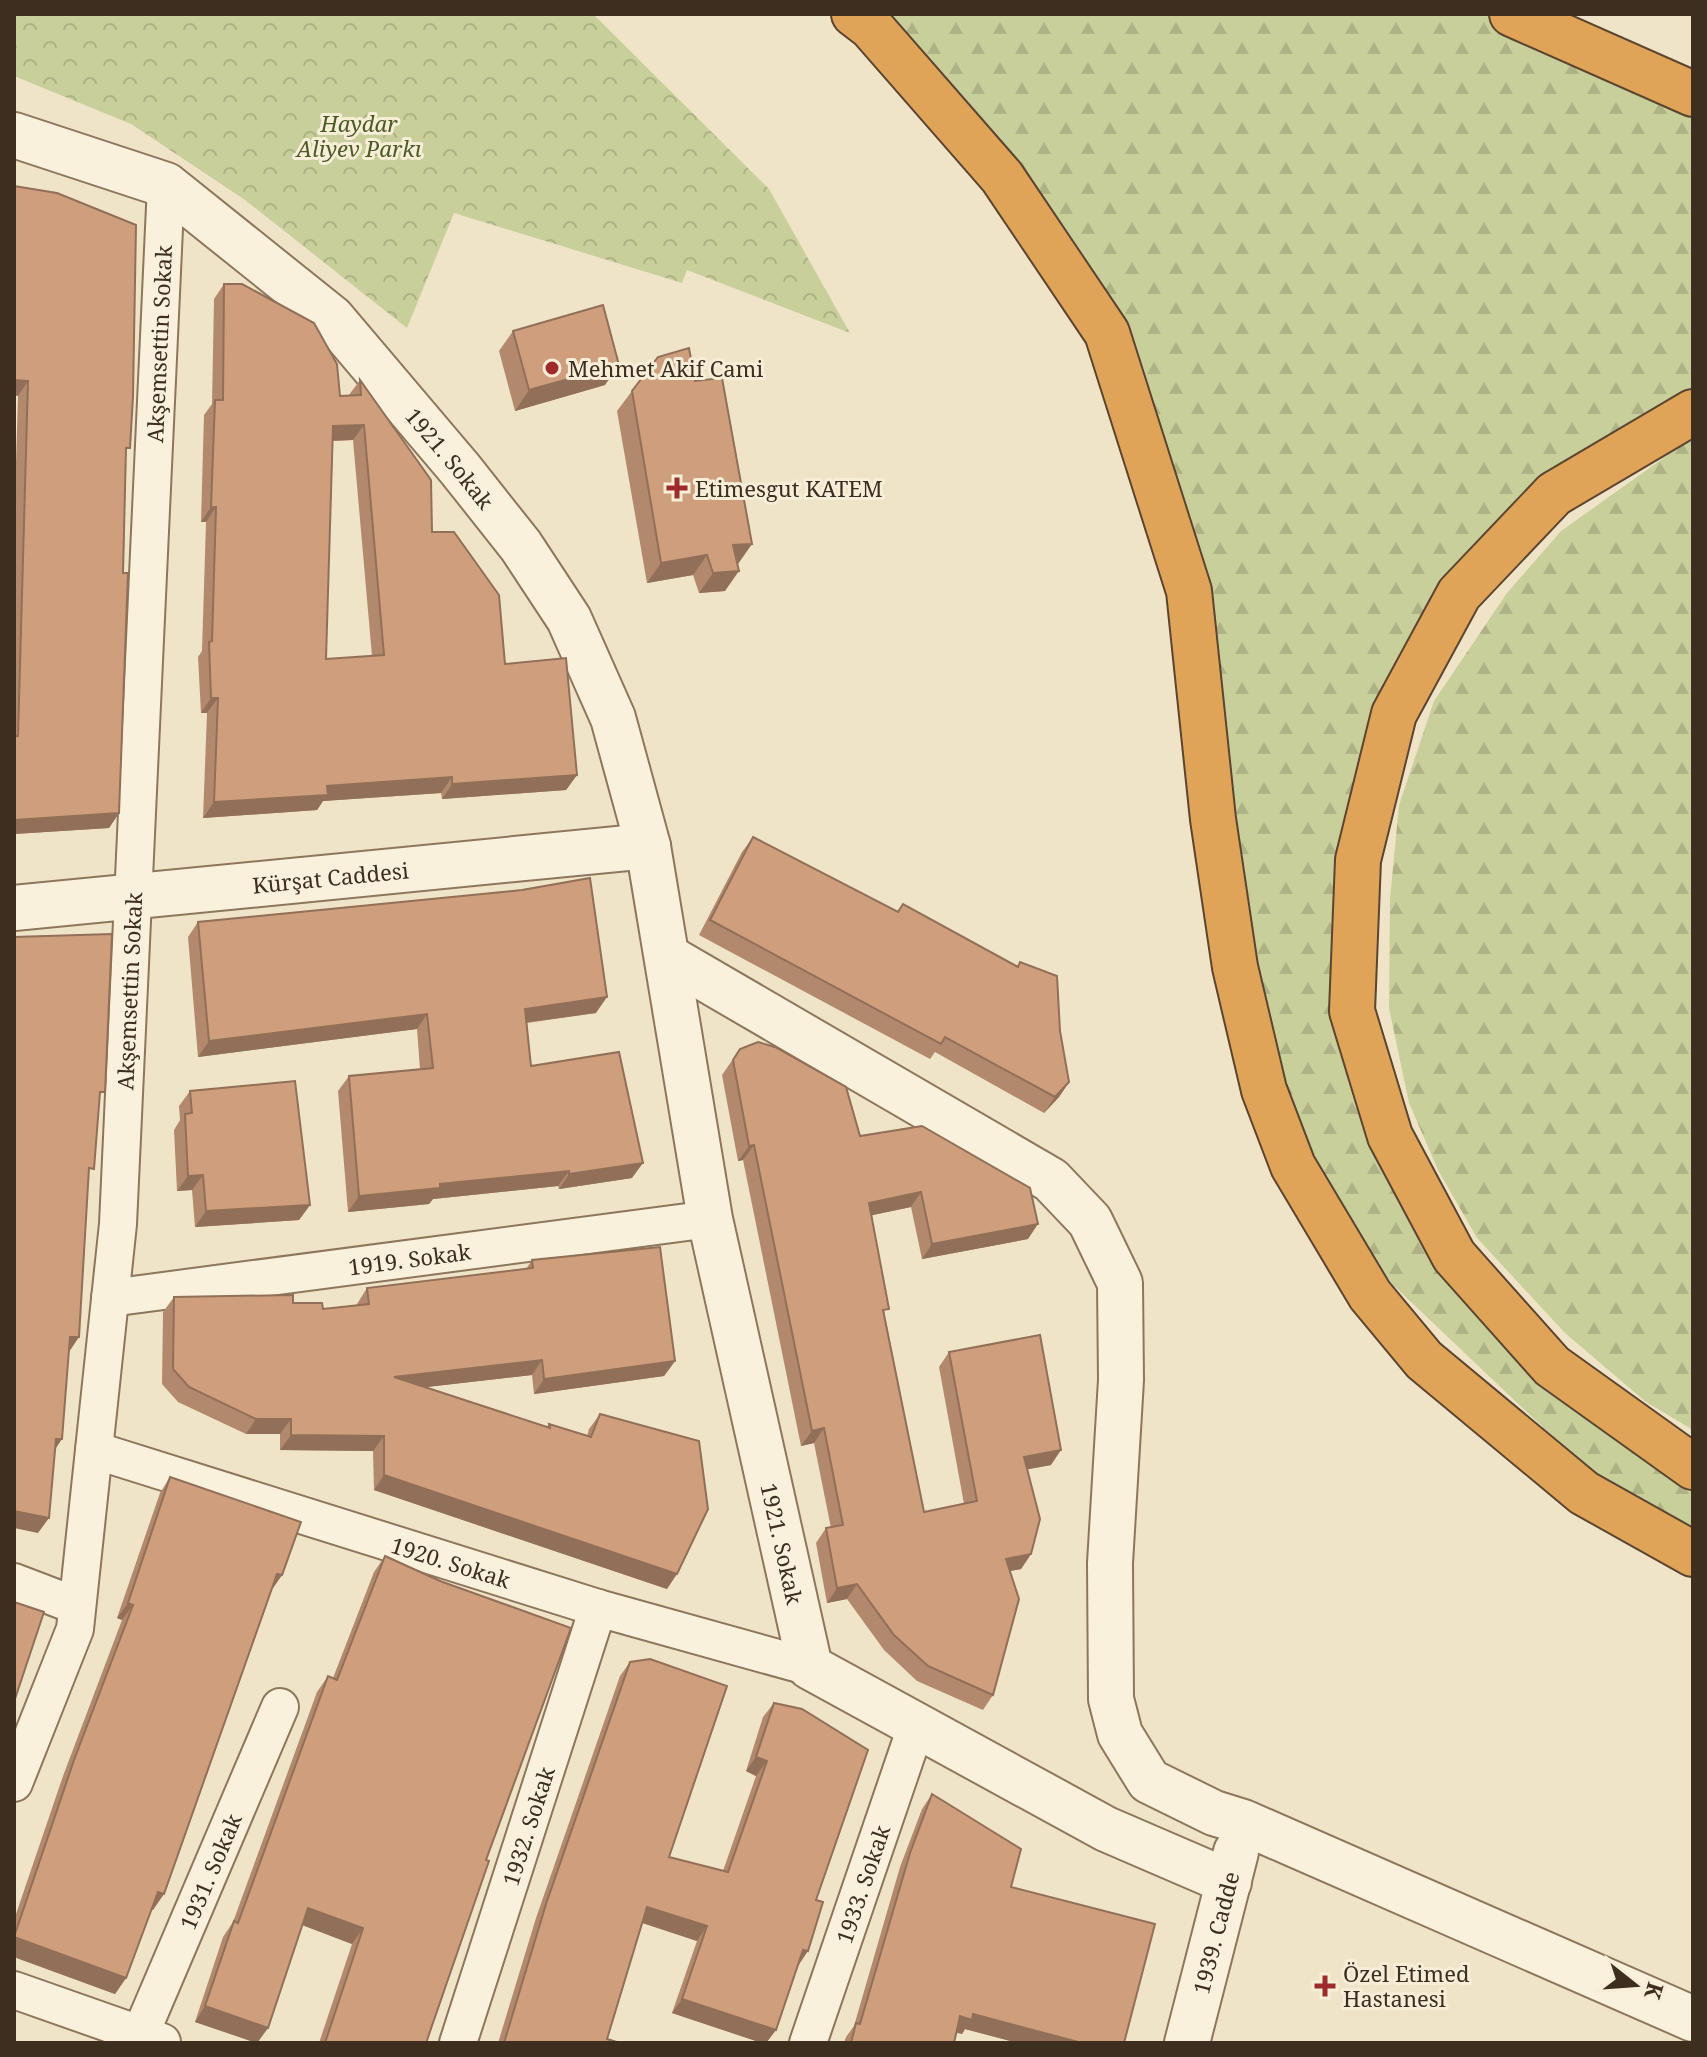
<svg xmlns="http://www.w3.org/2000/svg" width="1707" height="2057" font-family="'Noto Serif',serif">
<style>
.forest{fill:url(#forest-firs)}
.park{fill:url(#park-crowns)}
.lines{fill:none;stroke-linecap:round;stroke-linejoin:round}
.minor-casing{stroke:#8d765c;stroke-width:40}
.tertiary-casing{stroke:#8d765c;stroke-width:48}
.motorway-casing{stroke:#5b4430;stroke-width:48}
.minor{stroke:#faf1dc;stroke-width:36}
.tertiary{stroke:#faf1dc;stroke-width:44}
.motorway{stroke:#e0a458;stroke-width:44}
.wall{fill:#b2896c;fill-rule:evenodd}
.shaded-wall{fill:#916f58}
.building{fill:#cf9f7d;stroke:#916f58;stroke-width:2;fill-rule:evenodd}
.poi-dot{fill:#9e2a2b;stroke:#f7eed8;stroke-width:3}
.labels{text-anchor:middle;dominant-baseline:central;stroke-width:6;stroke-linejoin:round;paint-order:stroke}
.park-label{font-size:22px;font-style:italic;fill:#4d5a26;stroke:#f7eed8}
.street-label{font-size:22px;fill:#3d2e20;stroke:#f7eed8}
.poi-label{font-size:22px;fill:#3d2e20;stroke:#f7eed8;text-anchor:start}
</style>
<defs>
<pattern id="forest-firs" width="22" height="20" patternUnits="userSpaceOnUse" patternTransform="scale(2)"><rect width="22" height="20" fill="#c9cf9b"/><path d="M5 1l3.5 6h-7zM16 11l3.5 6h-7z" fill="#aeb285"/></pattern>
<pattern id="park-crowns" width="20" height="18" patternUnits="userSpaceOnUse" patternTransform="scale(2)"><rect width="20" height="18" fill="#c9cf9b"/><path d="M2 6a3 3 0 1 1 6 0M12 15a3 3 0 1 1 6 0" fill="none" stroke="#aeb285"/></pattern>
</defs>
<rect width="100%" height="100%" fill="#f0e4c8"/>
<path class="forest" d="M 877,14 L 1484,14 L 1693,112 L 1693,391 L 1547,485 L 1385,704 L 1336,855 L 1341,1015 L 1445,1256 L 1693,1473 L 1693,1530 L 1587,1469 L 1392,1284 L 1304,1150 L 1252,950 L 1226,738 L 1191,527 L 1074,241 Z
M 1693,437 L 1693,1430 L 1646,1402 L 1565,1333 L 1477,1238 L 1438,1170 L 1409,1103 L 1389,1008 L 1390,899 L 1399,805 L 1434,701 L 1507,593 L 1561,531 Z"/>
<path class="park" d="M 14,14 L 593,14 L 769,189 L 850,333 L 687,270 L 682,283 L 454,213 L 407,328 L 245,200 L 131,124 L 14,76 Z"/>
<g class="lines">
<defs>
<g id="minor">
<path id="s1" d="M 110,1298 L 710,1219"/>
<path id="s2" d="M 94,1450 L 598,1608 L 810,1667"/>
<path d="M 14,1582 L 77,1606"/>
<path id="s3" d="M 14,1783 L 75,1629 L 118,1224 L 166,185"/>
<path d="M 14,1990 L 162,2042"/>
<path id="s4" d="M 140,2035 L 280,1707"/>
<path id="s5" d="M 458,2043 L 598,1608"/>
<path id="s6" d="M 808,2043 L 917,1724"/>
</g>
<g id="tertiary">
<path id="s7" d="M 14,135 L 166,185 L 332,318 L 460,469 L 521,546 L 569,619 L 613,718 L 648,846 L 710,1219 L 810,1667 L 1106,1829 L 1229,1882"/>
<path id="s8" d="M 14,908 L 648,846"/>
<path d="M 668,957 L 1051,1180 L 1090,1221 L 1120,1283 L 1121,1380 L 1110,1563 L 1111,1699 L 1120,1734 L 1149,1781 L 1214,1813 L 1243,1822 L 1693,2019"/>
<path id="s9" d="M 1187,2043 L 1236,1852"/>
</g>
<path id="motorway" d="M 854,14 L 871,27 L 1002,177 L 1107,333 L 1189,591 L 1213,819 L 1235,967 L 1264,1090 L 1293,1166 L 1370,1295 L 1424,1360 L 1584,1493 L 1693,1554
M 1512,14 L 1693,94
M 1693,412 L 1554,494 L 1459,594 L 1394,714 L 1358,860 L 1352,1011 L 1390,1136 L 1454,1256 L 1552,1366 L 1693,1467"/>
</defs>
<use href="#minor" class="minor-casing"/>
<use href="#tertiary" class="tertiary-casing"/>
<use href="#motorway" class="motorway-casing"/>
<use href="#minor" class="minor"/>
<use href="#tertiary" class="tertiary"/>
<use href="#motorway" class="motorway"/>
</g>
<path class="wall" d="M 14,186 L 126,453 L 119,813 L 109,828 L 14,834 L 14,529 L 18,396 L 14,395 Z
M 224,284 L 340,396 L 349,395 L 360,380 L 432,532 L 505,664 L 577,775 L 566,790 L 442,799 L 441,793 L 323,801 L 317,810 L 203,818 L 207,713 L 201,713 L 198,657 L 202,651 L 206,522 L 201,522 L 204,415 L 212,404 L 214,299 ZM 353,440 L 372,656 L 326,659 L 333,441 Z
M 513,331 L 605,385 L 515,411 L 499,351 Z
M 695,381 L 738,564 L 725,591 L 699,593 L 693,575 L 647,583 L 617,411 L 632,391 Z
M 753,837 L 898,912 L 903,904 L 1017,967 L 1020,962 L 1060,1031 L 1069,1082 L 1059,1097 L 1044,1113 L 935,1052 L 930,1059 L 699,935 L 742,852 Z
M 198,922 L 596,1013 L 527,1023 L 531,1066 L 632,1178 L 559,1189 L 558,1186 L 433,1199 L 429,1204 L 348,1212 L 338,1091 L 349,1076 L 420,1069 L 417,1029 L 198,1057 L 188,937 Z
M 740,1049 L 860,1136 L 1028,1239 L 922,1259 L 911,1207 L 872,1215 L 885,1316 L 924,1512 L 964,1504 L 939,1367 L 949,1352 L 1051,1465 L 1028,1469 L 1031,1554 L 1021,1569 L 1010,1571 L 993,1695 L 983,1710 L 917,1681 L 884,1650 L 847,1599 L 827,1603 L 816,1543 L 826,1528 L 831,1528 L 814,1443 L 801,1446 L 743,1160 L 738,1161 L 722,1075 Z
M 190,1091 L 310,1205 L 299,1220 L 195,1227 L 192,1190 L 177,1191 L 174,1130 L 180,1120 L 179,1106 Z
M 532,1260 L 675,1361 L 664,1376 L 534,1394 L 532,1375 L 425,1387 L 547,1427 L 549,1424 L 587,1436 L 589,1429 L 600,1414 L 667,1589 L 374,1490 L 373,1451 L 280,1450 L 280,1434 L 246,1434 L 178,1402 L 162,1384 L 163,1312 L 174,1297 L 293,1303 L 323,1309 L 357,1305 L 357,1304 L 367,1288 L 526,1269 Z
M 170,1477 L 282,1575 L 272,1589 L 153,1910 L 151,1909 L 126,1978 L 115,1994 L 14,1957 L 14,1920 L 63,1776 L 122,1620 L 117,1618 L 160,1493 Z
M 385,1556 L 486,1860 L 426,2043 L 319,2043 L 352,1944 L 302,1925 L 268,2028 L 257,2043 L 195,2022 L 223,1937 L 233,1922 L 317,1692 L 328,1676 L 333,1678 L 374,1572 Z
M 630,1662 L 669,1857 L 723,1871 L 756,1776 L 746,1771 L 763,1717 L 774,1703 L 816,1900 L 798,1966 L 776,2030 L 766,2043 L 762,2043 L 672,2013 L 697,1941 L 642,1923 L 607,2039 L 620,2043 L 498,2043 L 536,1918 L 620,1676 Z
M 932,1794 L 1011,1887 L 1124,2043 L 1018,2043 L 965,2029 L 962,2034 L 956,2032 L 954,2043 L 844,2043 L 846,2037 L 854,2026 L 900,1867 L 922,1809 Z"/>
<path class="shaded-wall" d="M 619,365 L 605,385 L 515,411 L 529,390 Z
M 14,380 L 28,381 L 18,396 L 14,395 Z
M 364,425 L 353,440 L 322,441 L 333,426 Z
M 211,507 L 216,507 L 206,522 L 201,522 Z
M 752,544 L 738,564 L 733,545 Z
M 707,555 L 693,575 L 647,583 L 661,563 Z
M 739,571 L 725,591 L 699,593 L 713,573 Z
M 211,698 L 218,698 L 207,713 L 201,713 Z
M 577,775 L 566,790 L 442,799 L 452,784 Z
M 452,777 L 441,793 L 323,801 L 317,810 L 203,818 L 214,802 L 327,786 Z
M 119,813 L 109,828 L 14,834 L 14,820 Z
M 607,997 L 596,1013 L 514,1024 L 525,1009 Z
M 427,1014 L 417,1029 L 198,1057 L 209,1041 Z
M 1069,1082 L 1059,1097 L 1044,1113 L 1055,1097 Z
M 754,1145 L 743,1160 L 738,1161 L 749,1146 Z
M 643,1163 L 632,1178 L 559,1189 L 569,1174 Z
M 569,1171 L 558,1186 L 433,1199 L 429,1204 L 348,1212 L 359,1196 L 440,1184 Z
M 203,1175 L 192,1190 L 177,1191 L 188,1176 Z
M 921,1192 L 911,1207 L 859,1218 L 869,1203 Z
M 310,1205 L 299,1220 L 195,1227 L 206,1211 Z
M 1038,1224 L 1028,1239 L 922,1259 L 932,1244 Z
M 70,1337 L 79,1337 L 69,1352 Z
M 542,1360 L 532,1375 L 384,1392 L 394,1377 Z
M 675,1361 L 664,1376 L 534,1394 L 544,1379 Z
M 256,1419 L 291,1419 L 280,1434 L 246,1434 Z
M 824,1428 L 814,1443 L 801,1446 L 812,1431 Z
M 291,1435 L 384,1436 L 373,1451 L 280,1450 Z
M 56,1439 L 62,1439 L 52,1454 Z
M 1061,1450 L 1051,1465 L 1014,1472 L 1024,1457 Z
M 384,1475 L 677,1574 L 667,1589 L 374,1490 Z
M 14,1511 L 49,1518 L 38,1533 L 14,1528 Z
M 1031,1554 L 1021,1569 L 995,1574 L 1006,1559 Z
M 277,1574 L 282,1575 L 271,1591 Z
M 857,1584 L 847,1599 L 827,1603 L 837,1588 Z
M 128,1603 L 133,1605 L 122,1620 L 117,1618 Z
M 756,1757 L 767,1761 L 756,1776 L 746,1771 Z
M 158,1892 L 164,1894 L 153,1910 L 147,1907 Z
M 647,1907 L 707,1926 L 697,1941 L 637,1921 Z
M 308,1908 L 363,1928 L 352,1944 L 297,1923 Z
M 14,1937 L 126,1978 L 115,1994 L 14,1957 Z
M 803,1950 L 808,1951 L 798,1966 Z
M 682,1999 L 776,2030 L 766,2043 L 762,2043 L 672,2013 Z
M 205,2006 L 268,2028 L 257,2043 L 195,2022 Z
M 973,2014 L 1082,2043 L 1018,2043 L 965,2029 L 962,2034 L 950,2031 L 960,2016 Z"/>
<path class="building" d="M 14,186 L 57,193 L 136,225 L 133,396 L 130,448 L 126,448 L 123,573 L 128,573 L 119,813 L 14,820 L 14,763 L 15,736 L 18,736 L 28,381 L 14,380 Z
M 224,284 L 242,284 L 314,323 L 337,364 L 340,396 L 361,395 L 360,380 L 431,480 L 432,532 L 454,532 L 499,595 L 505,664 L 566,658 L 577,775 L 452,784 L 452,777 L 327,786 L 328,795 L 214,802 L 218,698 L 211,698 L 209,642 L 212,641 L 216,507 L 211,507 L 215,400 L 223,400 ZM 364,425 L 384,655 L 326,659 L 333,426 Z
M 603,305 L 619,365 L 529,390 L 513,331 Z
M 689,348 L 695,381 L 722,378 L 752,544 L 733,545 L 739,571 L 713,573 L 707,555 L 661,563 L 632,391 L 658,357 Z
M 753,837 L 898,912 L 903,904 L 1018,967 L 1020,962 L 1057,976 L 1060,1031 L 1069,1082 L 1055,1097 L 945,1037 L 941,1044 L 710,920 Z
M 590,878 L 607,997 L 525,1009 L 531,1066 L 619,1052 L 643,1163 L 569,1174 L 569,1171 L 440,1184 L 440,1188 L 359,1196 L 349,1076 L 433,1068 L 427,1014 L 209,1041 L 198,922 L 522,890 Z
M 112,934 L 105,1092 L 100,1092 L 94,1169 L 89,1168 L 79,1337 L 70,1337 L 62,1439 L 56,1439 L 49,1518 L 14,1511 L 14,937 Z
M 758,1042 L 775,1047 L 846,1087 L 860,1136 L 922,1126 L 1030,1188 L 1038,1224 L 932,1244 L 921,1192 L 869,1203 L 889,1309 L 883,1310 L 924,1512 L 977,1501 L 949,1352 L 1040,1335 L 1061,1450 L 1024,1457 L 1040,1519 L 1031,1554 L 1006,1559 L 1019,1599 L 993,1695 L 928,1666 L 894,1635 L 857,1584 L 837,1588 L 826,1528 L 843,1525 L 824,1428 L 812,1431 L 754,1145 L 749,1146 L 733,1060 L 740,1049 Z
M 295,1081 L 310,1205 L 206,1211 L 203,1175 L 188,1176 L 185,1114 L 192,1113 L 190,1091 Z
M 660,1247 L 675,1361 L 544,1379 L 542,1360 L 394,1377 L 550,1428 L 549,1424 L 591,1437 L 600,1414 L 699,1441 L 708,1509 L 677,1574 L 384,1475 L 384,1436 L 291,1435 L 291,1419 L 256,1419 L 189,1387 L 173,1369 L 174,1297 L 293,1295 L 293,1303 L 322,1303 L 323,1309 L 369,1304 L 367,1288 L 533,1268 L 532,1260 Z
M 170,1477 L 301,1522 L 282,1575 L 277,1574 L 164,1894 L 158,1892 L 126,1978 L 14,1937 L 74,1760 L 133,1605 L 128,1603 Z
M 385,1556 L 440,1581 L 571,1628 L 486,1860 L 489,1861 L 426,2043 L 325,2043 L 363,1928 L 308,1908 L 268,2028 L 205,2006 L 234,1921 L 238,1923 L 328,1676 L 337,1680 Z
M 14,1602 L 44,1612 L 14,1702 Z
M 650,1659 L 727,1686 L 669,1857 L 728,1872 L 767,1761 L 756,1757 L 774,1703 L 802,1709 L 868,1750 L 816,1900 L 823,1902 L 808,1951 L 803,1950 L 776,2030 L 682,1999 L 707,1926 L 647,1907 L 607,2039 L 620,2043 L 504,2043 L 546,1904 L 630,1662 Z
M 932,1794 L 1021,1849 L 1011,1887 L 1155,1924 L 1124,2043 L 1082,2043 L 973,2014 L 972,2020 L 960,2016 L 954,2043 L 851,2043 L 856,2023 L 860,2024 L 910,1853 Z"/>
<g class="poi-dot">
<circle cx="552" cy="368" r="8"/>
<path d="M673 476h8v8h8v8h-8v8h-8v-8h-8v-8h8z"/>
<path d="M1321 1974h8v8h8v8h-8v8h-8v-8h-8v-8h8z"/>
</g>
<g class="labels">
<g class="park-label">
<text x="359" y="123">Haydar<tspan x="359" dy="25">Aliyev Parkı</tspan></text>
</g>
<g class="street-label">
<text stroke="none"><textPath href="#s3" startOffset="1454">Akşemsettin Sokak</textPath></text>
<text stroke="none"><textPath href="#s7" startOffset="556">1921. Sokak</textPath></text>
<text stroke="none"><textPath href="#s8" startOffset="318">Kürşat Caddesi</textPath></text>
<text stroke="none"><textPath href="#s3" startOffset="806">Akşemsettin Sokak</textPath></text>
<text stroke="none"><textPath href="#s1" startOffset="302">1919. Sokak</textPath></text>
<text stroke="none"><textPath href="#s7" startOffset="1708">1921. Sokak</textPath></text>
<text stroke="none"><textPath href="#s2" startOffset="374">1920. Sokak</textPath></text>
<text stroke="none"><textPath href="#s5" startOffset="228">1932. Sokak</textPath></text>
<text stroke="none"><textPath href="#s4" startOffset="178">1931. Sokak</textPath></text>
<text stroke="none"><textPath href="#s6" startOffset="168">1933. Sokak</textPath></text>
<text stroke="none"><textPath href="#s9" startOffset="114">1939. Cadde</textPath></text>
</g>
<g class="poi-label">
<text x="568" y="368">Mehmet Akif Cami</text>
<text x="695" y="488">Etimesgut KATEM</text>
<text x="1343" y="1973">Özel Etimed<tspan x="1343" dy="25">Hastanesi</tspan></text>
</g>
</g>
<rect width="1707" height="2057" fill="none" stroke="#3d2e20" stroke-width="32"/>
<g transform="translate(1635 1985) rotate(107)" stroke="#f7eed8" stroke-width="6" paint-order="stroke">
<path d="M0-6L14 30L0 20L-14 30Z" fill="#3d2e20"/>
<text y="-12" font-size="22" font-weight="bold" text-anchor="middle" fill="#3d2e20">K</text>
</g>
</svg>
